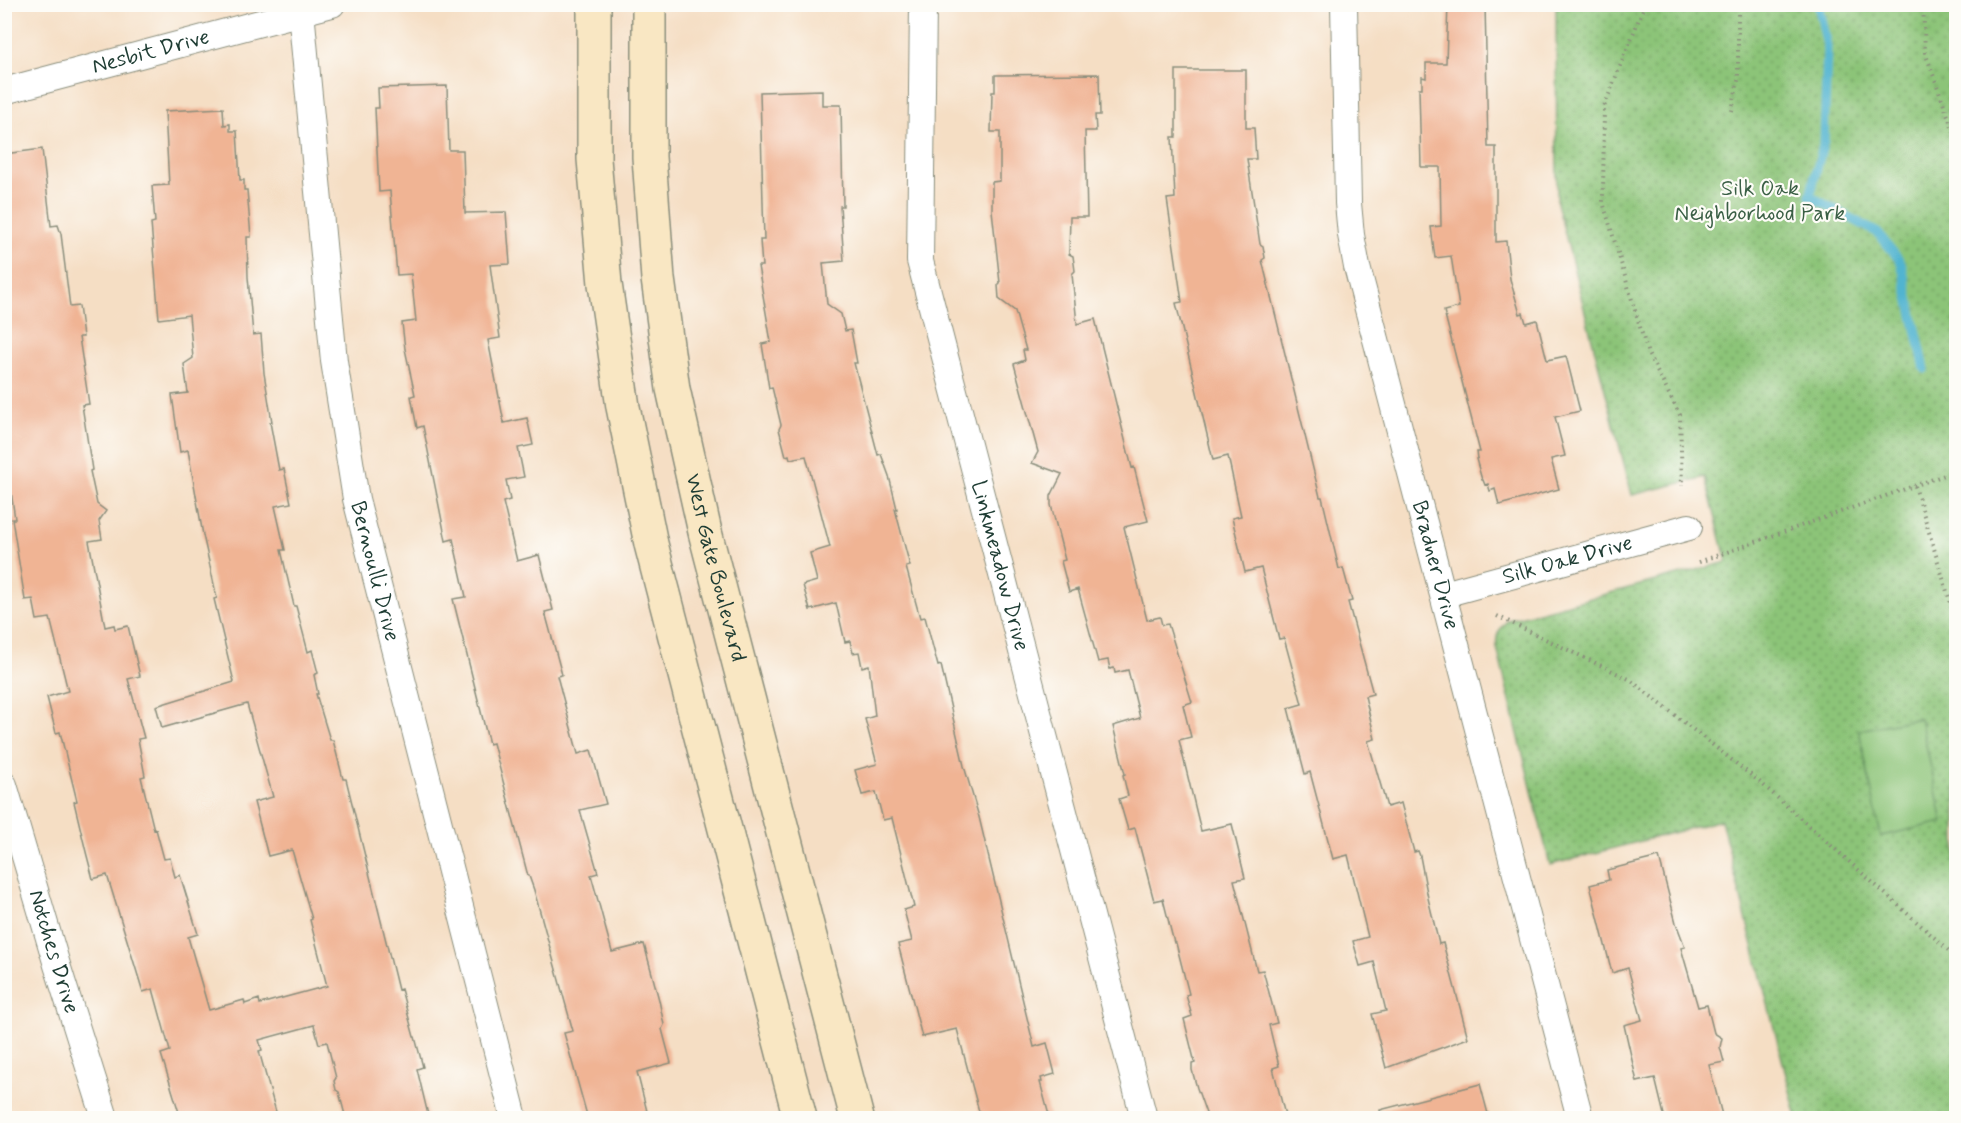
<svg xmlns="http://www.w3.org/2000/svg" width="1961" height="1123" font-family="Mynerve,sans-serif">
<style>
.park{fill:url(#park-dots);stroke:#568056;stroke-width:1.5}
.pitch{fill:#8cc478;stroke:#568056;stroke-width:1.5}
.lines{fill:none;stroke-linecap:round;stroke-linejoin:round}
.stream{stroke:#51b4d0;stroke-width:9}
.building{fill:#f0b494}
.street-casing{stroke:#8a8e7c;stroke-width:28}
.secondary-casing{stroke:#8a8e7c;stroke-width:36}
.path{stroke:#8a8e7c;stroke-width:4;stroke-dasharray:1.5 4.5;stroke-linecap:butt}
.street{stroke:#fff;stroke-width:26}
.secondary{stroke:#f9e7c3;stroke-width:33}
.labels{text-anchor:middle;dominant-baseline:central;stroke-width:4.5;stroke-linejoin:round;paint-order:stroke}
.street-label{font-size:22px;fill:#1f3d34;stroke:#fdfcf7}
.park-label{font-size:22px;fill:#3a5f45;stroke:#fdfcf7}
</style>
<defs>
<pattern id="park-dots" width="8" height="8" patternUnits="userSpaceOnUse" patternTransform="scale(1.5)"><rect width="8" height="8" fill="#8cc478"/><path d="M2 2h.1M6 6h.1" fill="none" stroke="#72a063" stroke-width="1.8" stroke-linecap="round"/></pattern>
</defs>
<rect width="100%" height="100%" fill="#fdfcf7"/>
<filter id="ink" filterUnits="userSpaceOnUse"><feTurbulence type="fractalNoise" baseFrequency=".0167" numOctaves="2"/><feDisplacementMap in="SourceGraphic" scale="12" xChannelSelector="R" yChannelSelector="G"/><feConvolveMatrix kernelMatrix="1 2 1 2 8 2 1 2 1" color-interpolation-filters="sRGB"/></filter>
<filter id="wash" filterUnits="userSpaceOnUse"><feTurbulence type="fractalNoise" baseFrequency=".008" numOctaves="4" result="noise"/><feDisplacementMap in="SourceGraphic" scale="24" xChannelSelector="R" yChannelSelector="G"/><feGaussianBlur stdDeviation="1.35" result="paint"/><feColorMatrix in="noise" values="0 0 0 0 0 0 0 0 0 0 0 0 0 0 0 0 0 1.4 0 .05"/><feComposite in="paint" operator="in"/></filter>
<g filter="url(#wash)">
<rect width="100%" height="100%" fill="#f5dec4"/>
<path class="park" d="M 1556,5 L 1956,5 L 1956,1118 L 1797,1118 L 1721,820 L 1550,865 L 1497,648 C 1495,635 1499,629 1508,620 L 1727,562 L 1705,477 L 1632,495 L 1557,203 Z"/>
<path class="pitch" d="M 1920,718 L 1943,822 L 1881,836 L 1859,730 Z"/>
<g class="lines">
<path class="stream" d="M 1818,4 L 1827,46 L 1824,141 L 1810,196 L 1878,233 L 1901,262 L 1925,369"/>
</g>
<g id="blocks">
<path class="building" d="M 1448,4 L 1485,4 L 1488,147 L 1496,147 L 1496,242 L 1506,241 L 1510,279 L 1520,314 L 1523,313 L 1526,323 L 1537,320 L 1547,360 L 1566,356 L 1580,411 L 1555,417 L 1565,456 L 1551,459 L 1559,489 L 1499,505 L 1495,489 L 1490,491 L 1488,484 L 1485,485 L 1483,480 L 1482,480 L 1476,459 L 1478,458 L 1477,452 L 1480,452 L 1444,311 L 1459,307 L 1451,256 L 1435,258 L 1431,227 L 1441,226 L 1440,167 L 1421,167 L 1419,88 L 1422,88 L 1422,77 L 1426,78 L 1426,63 L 1446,63 Z
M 1176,70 L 1246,70 L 1246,128 L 1254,128 L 1256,159 L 1247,159 L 1260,244 L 1263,246 L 1265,258 L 1262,260 L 1320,497 L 1322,497 L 1339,569 L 1343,568 L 1352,601 L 1348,602 L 1373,694 L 1365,696 L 1375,739 L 1368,741 L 1387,807 L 1401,803 L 1414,852 L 1418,851 L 1420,856 L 1428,898 L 1439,944 L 1443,943 L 1468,1038 L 1386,1068 L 1372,1014 L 1386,1011 L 1374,962 L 1360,966 L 1353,941 L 1368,937 L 1348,855 L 1333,859 L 1310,772 L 1305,774 L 1288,708 L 1302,704 L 1284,638 L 1279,639 L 1261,568 L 1245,572 L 1232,518 L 1241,516 L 1228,456 L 1213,460 L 1176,303 L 1182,302 L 1167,199 L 1175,198 L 1172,137 L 1176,137 Z
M 1099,74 L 1100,115 L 1095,115 L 1096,131 L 1085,131 L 1087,217 L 1070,217 L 1069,254 L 1073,256 L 1075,271 L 1072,274 L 1077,324 L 1095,319 L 1132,468 L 1134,467 L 1148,521 L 1124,527 L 1147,620 L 1160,617 L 1162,625 L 1168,624 L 1192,702 L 1183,705 L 1191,737 L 1179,740 L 1201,831 L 1232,824 L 1245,878 L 1234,880 L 1257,971 L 1263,970 L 1277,1023 L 1269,1025 L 1279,1066 L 1273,1068 L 1286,1119 L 1208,1119 L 1197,1088 L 1192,1070 L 1192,1064 L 1195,1063 L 1184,1019 L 1192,1016 L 1186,995 L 1189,994 L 1176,943 L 1174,943 L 1163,899 L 1154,901 L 1135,828 L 1128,830 L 1119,799 L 1128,796 L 1123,775 L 1125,774 L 1113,726 L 1140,718 L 1128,670 L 1115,673 L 1114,668 L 1110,669 L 1108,660 L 1098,662 L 1078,589 L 1069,592 L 1061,561 L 1065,560 L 1051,505 L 1051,496 L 1062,474 L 1032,463 L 1038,452 L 1014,364 L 1025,360 L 1023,350 L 1026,350 L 1015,311 L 999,299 L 998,285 L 1000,283 L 992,210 L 992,182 L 1000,181 L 1000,132 L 991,132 L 992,92 L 995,92 L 995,75 Z
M 447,86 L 449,150 L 463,150 L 465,213 L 506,212 L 510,264 L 490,265 L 500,338 L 488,340 L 504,423 L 527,418 L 533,445 L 518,448 L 524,477 L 506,480 L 510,500 L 503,502 L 517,561 L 539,555 L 553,610 L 545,612 L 562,675 L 557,676 L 578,754 L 591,750 L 606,804 L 580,810 L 598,873 L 591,875 L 612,952 L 644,944 L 659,1000 L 664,1025 L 662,1029 L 671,1063 L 637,1072 L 649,1119 L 588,1119 L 564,1033 L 573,1031 L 534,890 L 529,876 L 528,876 L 493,743 L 489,744 L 453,599 L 466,597 L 453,539 L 446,541 L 423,426 L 417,428 L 411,396 L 415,395 L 405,349 L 402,323 L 416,321 L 411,274 L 397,275 L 390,191 L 379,192 L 375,108 L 379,108 L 378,88 Z
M 822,90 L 822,105 L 841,105 L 843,206 L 840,206 L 844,261 L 823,263 L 827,304 L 841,314 L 845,331 L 851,330 L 857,363 L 854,363 L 878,455 L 881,454 L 889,476 L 897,509 L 895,509 L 910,566 L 906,567 L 920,618 L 925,617 L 938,666 L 941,665 L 964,766 L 979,817 L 1034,1047 L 1047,1043 L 1055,1074 L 1041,1078 L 1042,1082 L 1040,1082 L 1050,1119 L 981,1119 L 957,1029 L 922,1037 L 898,944 L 912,941 L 904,910 L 914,907 L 892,818 L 883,820 L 876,792 L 862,795 L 855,770 L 877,764 L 865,719 L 875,716 L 869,665 L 862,667 L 859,652 L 853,653 L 850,641 L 845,642 L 836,603 L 810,610 L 803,585 L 817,581 L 810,553 L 830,547 L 806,456 L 790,459 L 789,455 L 786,456 L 779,429 L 781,425 L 772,387 L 769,388 L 762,344 L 771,342 L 758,266 L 762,266 L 760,240 L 764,240 L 760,92 Z
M 223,108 L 224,125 L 230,124 L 230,131 L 237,131 L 240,180 L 244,180 L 244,190 L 247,190 L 251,237 L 247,237 L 248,277 L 253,335 L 261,334 L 264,373 L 272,422 L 270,422 L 279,470 L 284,469 L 291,503 L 275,506 L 285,550 L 281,550 L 294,606 L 296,606 L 308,652 L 312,650 L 318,673 L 314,675 L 318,694 L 316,694 L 330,740 L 333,740 L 343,779 L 346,779 L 398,990 L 401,989 L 414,1037 L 415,1037 L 423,1067 L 417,1069 L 429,1119 L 346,1119 L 339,1092 L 336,1090 L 334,1081 L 336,1078 L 327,1042 L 319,1044 L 314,1025 L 259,1040 L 262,1050 L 259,1051 L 278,1119 L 181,1119 L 161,1054 L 170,1051 L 153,989 L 143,992 L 107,875 L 93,879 L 86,852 L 74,802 L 77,801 L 60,732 L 56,733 L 47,697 L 68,691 L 50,618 L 37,620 L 33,599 L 25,600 L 12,519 L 15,519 L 4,443 L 4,154 L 42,149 L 51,226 L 58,225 L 61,234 L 70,307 L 79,306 L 83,337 L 79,337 L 89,404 L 82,405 L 92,470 L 90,471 L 97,504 L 106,511 L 99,521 L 102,539 L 89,541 L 105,627 L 114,625 L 115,629 L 128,626 L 140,676 L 128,679 L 144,738 L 138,739 L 145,776 L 141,777 L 154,830 L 156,829 L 164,859 L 170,858 L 175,877 L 180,875 L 198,934 L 188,937 L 209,1010 L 244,1000 L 245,1004 L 259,999 L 260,1004 L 327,986 L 310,920 L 312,919 L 292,850 L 268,856 L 254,802 L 273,797 L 247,704 L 162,728 L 156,706 L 234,682 L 214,599 L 217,598 L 203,535 L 188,450 L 180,452 L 172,395 L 188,393 L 184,364 L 193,358 L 189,315 L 159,319 L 151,223 L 155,222 L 152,186 L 169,185 L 165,111 Z
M 1659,857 L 1676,923 L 1685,947 L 1681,948 L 1698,1007 L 1707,1005 L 1714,1033 L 1722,1038 L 1720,1047 L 1724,1062 L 1709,1065 L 1723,1119 L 1665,1119 L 1655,1078 L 1637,1082 L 1624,1025 L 1642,1020 L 1628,968 L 1612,973 L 1590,885 L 1609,880 L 1607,870 Z
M 1480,1084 L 1488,1114 L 1472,1119 L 1381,1119 L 1380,1110 Z"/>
</g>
</g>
<g filter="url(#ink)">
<use href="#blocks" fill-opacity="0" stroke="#8a8e7c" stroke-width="1.5"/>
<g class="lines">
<defs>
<g id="street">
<path id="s1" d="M 923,4 L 920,261 L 1144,1118"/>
<path id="s2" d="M 1344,4 L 1348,203 L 1351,235 L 1357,267 L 1580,1118"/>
<path id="s3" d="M 301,11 L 334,361 L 356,499 L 514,1118"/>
<path id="s4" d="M 4,91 L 332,4"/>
<path id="s5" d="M 1444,594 L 1689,527"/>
<path id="s6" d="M 4,785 L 57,965 L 105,1118"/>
</g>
<g id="secondary">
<path d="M 594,4 L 594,159 L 605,284 L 623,407 L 651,544 L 800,1118"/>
<path id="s7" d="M 649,4 L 649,157 L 658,279 L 673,389 L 705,532 L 857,1118"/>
</g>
</defs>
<use href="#street" class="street-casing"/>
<use href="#secondary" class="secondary-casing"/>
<path class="path" d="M 1645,4 L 1604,107 L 1603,202 L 1648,354 L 1680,415 L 1682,486
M 1923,4 L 1925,52 L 1956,138
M 1732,111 L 1738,80 L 1738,4
M 1915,486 L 1956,621
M 1699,562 L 1956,471
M 1497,616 L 1629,679 L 1761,783 L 1956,957"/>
<use href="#street" class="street"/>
<use href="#secondary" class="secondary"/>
</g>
</g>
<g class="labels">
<g class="street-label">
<text stroke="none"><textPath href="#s4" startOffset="152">Nesbit Drive</textPath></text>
<text stroke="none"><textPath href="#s5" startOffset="128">Silk Oak Drive</textPath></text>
<text stroke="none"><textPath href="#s2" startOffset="572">Bradner Drive</textPath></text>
<text stroke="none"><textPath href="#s1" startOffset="572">Linkmeadow Drive</textPath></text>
<text stroke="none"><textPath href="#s7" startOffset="570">West Gate Boulevard</textPath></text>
<text stroke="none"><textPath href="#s3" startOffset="566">Bernoulli Drive</textPath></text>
<text stroke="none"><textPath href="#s6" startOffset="174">Notches Drive</textPath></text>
</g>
<g class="park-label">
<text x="1760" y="189">Silk Oak<tspan x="1760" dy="25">Neighborhood Park</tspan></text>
</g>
</g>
<rect width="1961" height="1123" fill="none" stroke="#fdfcf7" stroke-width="24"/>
</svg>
